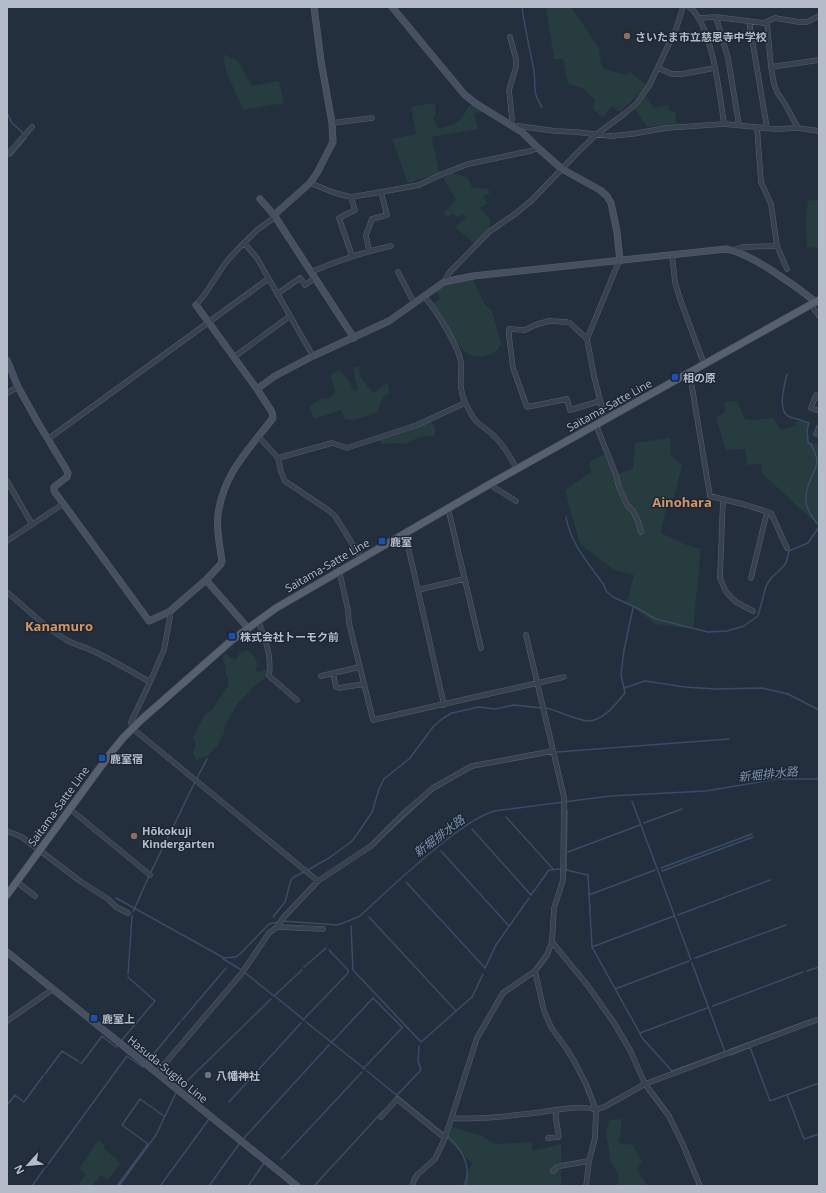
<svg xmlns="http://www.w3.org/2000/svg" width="826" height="1193" font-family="'Open Sans','Noto Sans JP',sans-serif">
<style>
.green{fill:#263c3f}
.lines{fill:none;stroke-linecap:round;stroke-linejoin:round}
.stream{stroke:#394c67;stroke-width:1.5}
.street-casing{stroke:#565f6c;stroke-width:5.5}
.secondary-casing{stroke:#565f6c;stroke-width:7}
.primary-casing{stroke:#414a57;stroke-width:8}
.street{stroke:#38414e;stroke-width:4.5}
.secondary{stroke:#465061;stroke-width:6}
.primary{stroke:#56606e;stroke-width:7}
.education-dot{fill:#8d6e63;stroke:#1d2633;stroke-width:1.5}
.transit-dot{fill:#1a4fb4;stroke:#1d2633;stroke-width:1.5}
.worship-dot{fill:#6b7280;stroke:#1d2633;stroke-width:1.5}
.labels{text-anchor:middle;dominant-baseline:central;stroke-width:3;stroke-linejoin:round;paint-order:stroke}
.poi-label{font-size:11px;font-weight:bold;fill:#b4bcc9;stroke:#1d2633;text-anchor:start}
.street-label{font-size:11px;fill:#b4bcc9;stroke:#1d2633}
.water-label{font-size:12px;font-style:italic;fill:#7c92b1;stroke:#1d2633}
.quarter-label{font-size:13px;font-weight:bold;fill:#d59563;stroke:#1d2633}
</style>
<rect width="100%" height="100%" fill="#242f3e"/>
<path class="green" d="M 546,7 L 571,7 L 599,48 L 601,64 L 605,69 L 626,75 L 630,72 L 647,86 L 641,92 L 620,112 L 612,107 L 602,117 L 593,109 L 595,100 L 583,88 L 568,84 L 563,59 L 554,59 Z
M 223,54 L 238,61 L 252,86 L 279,81 L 284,103 L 243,110 L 226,71 Z
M 646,96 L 654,108 L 667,105 L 670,111 L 675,112 L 677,124 L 647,127 L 635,109 Z
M 435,103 L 436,113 L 433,118 L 438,129 C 455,124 460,124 468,107 L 472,105 L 483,112 L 474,113 L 478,129 L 432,137 L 439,173 L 408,183 L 392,139 L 416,134 L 411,107 Z
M 452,173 L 467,177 L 472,187 L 488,189 L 490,193 L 483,196 L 487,203 L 480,208 L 490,219 L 489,229 L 474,243 L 455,227 L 466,218 L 462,214 L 458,217 L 453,214 L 447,217 L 443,214 L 456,200 L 443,177 Z
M 808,200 L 819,201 L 819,251 L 817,248 L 807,247 L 806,221 Z
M 472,278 L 485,305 L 492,311 L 501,343 C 499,354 481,360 471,355 C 464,352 458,344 454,338 C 446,327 442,314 432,304 L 440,299 L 436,290 L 447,285 Z
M 359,366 L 360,376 L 368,387 L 374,393 L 387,383 L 390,393 C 380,396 380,403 378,412 L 354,420 L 345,419 L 341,410 L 314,419 L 309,407 L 322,398 L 328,399 L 335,393 L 331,375 L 339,370 L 348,379 L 354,391 L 358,391 L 353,368 Z
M 737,401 L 745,419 L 752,420 L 773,418 L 781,430 L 795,426 L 796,421 L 808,422 L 809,442 L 819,445 L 819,526 L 762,473 L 761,464 L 747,465 L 745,449 L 726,450 L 716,418 L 725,412 L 725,402 Z
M 430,421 L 435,427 L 435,435 L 417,438 L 405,444 L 394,443 L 382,444 L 379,440 Z
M 670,438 L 671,455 L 682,465 L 674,497 L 667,502 L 661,533 L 684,544 L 701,549 L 693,629 L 656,624 L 627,603 L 634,575 L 614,570 L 580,544 L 565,490 L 591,472 L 589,462 L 604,454 L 614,475 L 633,469 L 635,443 Z
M 247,650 L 254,656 L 258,665 L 255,669 L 257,672 L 266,670 L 266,677 L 253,687 L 238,703 L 225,725 L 224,733 L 218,745 L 208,756 L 196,760 L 193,753 L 196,744 L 193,738 L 205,714 L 212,710 L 228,685 L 228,677 L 225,671 L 226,666 L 223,661 L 223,656 L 225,654 L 235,660 L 240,653 Z
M 621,1119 L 621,1131 L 618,1143 L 633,1145 L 642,1162 L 637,1170 L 644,1181 L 648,1186 L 617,1186 L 619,1175 L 610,1160 L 609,1149 L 606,1134 L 609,1120 Z
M 452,1127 L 483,1136 L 491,1142 L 498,1144 L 532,1142 L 532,1151 L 561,1144 L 561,1186 L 462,1186 L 472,1163 L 448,1140 Z
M 98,1140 L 105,1145 L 103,1148 L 121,1163 L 108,1180 L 101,1175 L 92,1186 L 77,1186 L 86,1174 L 79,1169 Z"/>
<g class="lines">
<path class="stream" d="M 522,7 C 525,29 530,50 534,71 C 536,86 532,93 542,107
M 7,113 L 12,123 L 23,133
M 11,156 L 26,138
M 787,374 C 785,383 777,410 788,416 C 790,418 794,418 797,419 C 801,420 805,422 809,423 L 807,430 L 808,443 L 811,444 C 813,449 817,456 817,461 C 817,466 814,471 812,476 C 802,498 804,508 819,526
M 566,517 C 570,543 589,564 604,585 L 606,591 L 613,597 L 637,608 L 656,619 L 708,632 L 727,631 L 744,626 L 758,616 L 766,586 L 771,578 L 781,569 L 786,563 L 789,551 L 808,543 L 819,527
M 624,688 L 645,681 L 685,687 L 715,689 L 762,688 L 788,694 L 819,710
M 546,708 C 559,711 576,720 588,721 C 604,721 616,703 625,693 L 621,675 L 624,650 L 633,608
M 557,752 L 729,739
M 197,778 L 207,759
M 632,801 L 691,960
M 567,810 L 566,870 L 588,875 L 592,947 L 643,1039 L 672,1071 L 725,1052 L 692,963
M 506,817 L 554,870
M 644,823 L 682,809
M 472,829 L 531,895 L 549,870 L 561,869
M 386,834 L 435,789 L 444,784
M 441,851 L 509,926
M 568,852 L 640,825
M 661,868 L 752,834
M 308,870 L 329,858 L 351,842 L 358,833 L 372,812 L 379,789 L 384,779 L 410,758 L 433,727 L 442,719 L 452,713 L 479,707 L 495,709 L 514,705 L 542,708
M 662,871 L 753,837
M 406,882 L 485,968 L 496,945 L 529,898
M 589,895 L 655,870
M 116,898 L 224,958 L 236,957 L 241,953 L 269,924 L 278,922
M 133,912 L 149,876 L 195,782
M 678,915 L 770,880
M 273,917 L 285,902 L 291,880 L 294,877 L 304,872
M 369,917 L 456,1011
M 282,921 L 337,925 L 346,922 L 360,916 C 388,890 415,864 445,841 C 460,829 476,817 494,811 L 610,796 L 706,791 L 777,779 L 819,779
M 351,926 L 353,970 L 421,1042 L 472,997 L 483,974
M 592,947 L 674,916
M 695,958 L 786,925
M 223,959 L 240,969
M 304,967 L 326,948
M 807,971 L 819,967
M 244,972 L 274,996 L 302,970
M 128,974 L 132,916
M 615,989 L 689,961
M 276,997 L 304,1020
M 713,1006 L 803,972
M 182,1020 L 226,968
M 303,1020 L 348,973 L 348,970 L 329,950
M 306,1022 L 365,1069
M 640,1033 L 707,1008
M 122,1040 L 155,1001 L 128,977
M 331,1043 L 373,998 L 402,1027 L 402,1028 L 363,1069
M 729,1050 L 810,1020
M 731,1055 L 750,1047 L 770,1101 L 819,1083
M 148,1061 L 180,1022
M 80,1063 L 82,1063 L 102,1036 L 116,1047 L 118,1045
M 367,1071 L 443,1133
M 45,1074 L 62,1051 L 78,1061
M 181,1087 L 271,999
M 397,1095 L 421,1070 L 418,1061 L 419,1046
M 787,1095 L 804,1139 L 819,1134
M 229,1102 L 301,1023
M 7,1105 L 15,1095 L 24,1102 L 43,1076
M 447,1136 C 462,1149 472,1165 465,1186
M 244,1138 L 329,1045
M 281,1159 L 362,1072
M 46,1167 L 127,1056 L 143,1067 L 144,1066
M 32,1186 L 44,1169
M 117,1186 L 148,1144 L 122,1125 L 140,1099 L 164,1116
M 119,1186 L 156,1135 L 176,1093
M 162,1186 L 161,1185 L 209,1119
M 209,1186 L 239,1144
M 248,1186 L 264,1163
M 314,1186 L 383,1111"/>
<defs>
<path id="street" d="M 689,7 C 712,23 720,96 724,124
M 716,17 L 728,58 L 739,125
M 699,18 L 716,17 L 763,23 L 775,18 L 799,22 L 807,22 L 819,16
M 749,21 L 767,128
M 767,22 L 771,67 L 774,84 L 777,92 L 785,104 L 798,128
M 510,37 L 516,59 L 516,67 L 509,90 L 512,119 L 511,125 L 555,131 L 576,132 L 611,136 L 632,134 L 666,128 L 724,124 L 776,129 L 798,128 L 819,131
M 771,67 L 819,60
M 658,68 L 672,74 L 682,74 L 715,68
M 332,123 L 372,118
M 757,127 L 761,182 L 771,204 L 777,246
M 7,155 L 32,127
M 310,183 L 335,193 L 351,197 L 381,192 L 419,185 L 440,175 L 468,164 L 530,151 L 538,148
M 351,197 L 355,210 L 339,218 L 352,256
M 244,243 L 257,258 L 313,356
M 733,250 L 742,247 L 777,246 L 787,269
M 369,251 L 366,235 L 372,219 L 387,215 L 381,192
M 672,255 L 675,282 L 680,299 L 704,364
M 311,272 C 337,261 363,252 391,246
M 398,272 L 414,303
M 444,282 L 449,273 L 489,232 L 515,214 L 531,201 L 579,151 L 597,134 L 624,114 L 636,104 L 649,86 L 676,29 L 683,7
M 277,294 L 300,278 L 305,285 L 315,278
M 424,296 C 435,309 459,346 461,363 C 462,377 458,387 465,402 C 468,408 472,418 478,423 C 483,427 489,431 494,436 C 504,445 511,458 517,469
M 196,305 L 205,294 L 224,265 L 234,253 L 257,230 L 275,217
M 811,305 L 819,316
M 587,339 L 570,323 L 567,322 L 549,321 L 535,325 L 525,330 L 509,329 L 509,336 L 513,368 L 527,407 L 567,399 L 570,410 L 600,401
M 234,357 L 290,316
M 688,374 L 691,381 L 710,496 L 746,505 L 771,513 L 787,548
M 7,393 L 18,387
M 819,394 L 816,395 L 811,408 L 819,411
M 605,420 L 594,376 L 587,339 L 619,261
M 596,425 L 616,475 L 619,487 L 627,505 L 633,511 L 638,521 L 641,532
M 819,427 L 816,434 L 819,435
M 258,436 L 278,458 L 281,472 L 285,481 L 328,510 L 335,516 L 361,558
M 48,439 L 268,279
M 278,458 L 332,443 L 347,448 L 353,446 L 417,425 L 465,403
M 7,481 L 32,524
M 490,484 L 495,488 L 516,501
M 723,499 L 720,578 L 726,592 L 736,602 L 753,611
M 448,508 L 481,648
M 405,533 L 444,705
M 7,541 L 63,504
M 339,570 L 348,610 L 349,623 L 373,720 L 564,677
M 751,578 L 767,512
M 418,590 L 464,579
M 7,592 C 26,608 43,626 65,639 C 74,645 83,646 93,651 C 112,660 131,671 150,682
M 169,612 L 170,617 L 164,650 L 150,682 L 131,722 L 132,728 L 318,881
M 258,620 C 265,640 272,654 269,676 L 297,700
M 333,673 L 336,687 L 339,688 L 364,684
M 321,676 L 360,667
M 70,809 L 150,875
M 7,831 L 22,837 L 80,881 L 108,899 L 116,907 L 128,913
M 17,882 L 35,896
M 277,927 L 323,929
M 552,942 L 588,986 L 614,1023 L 630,1050 L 645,1084 L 669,1116 L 684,1147 L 700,1186
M 535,971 L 544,1011 L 551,1027 L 566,1048 L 574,1061 L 586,1084 L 596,1110 L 595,1138 L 589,1161 L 586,1186
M 7,1021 L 53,989
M 157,1073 L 242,973 L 269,933 L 277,927 L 283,918 L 318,881 L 371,846 L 405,812 L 433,788 L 472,766 L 553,751
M 381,1117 L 397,1099 L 445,1138
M 452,1118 C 479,1120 507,1116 535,1113 C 550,1111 583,1104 596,1110 L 606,1106 L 645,1084 L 819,1019
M 548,1138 L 559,1137 L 556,1119 L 556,1110
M 553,1171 L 557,1167 L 560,1166 L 589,1161
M 412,1186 L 415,1178 L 418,1174 L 435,1159 L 445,1138 L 477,1038 L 503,993 L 535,971 L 547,955 L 552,942 L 554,908 L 563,880 L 564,797 L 526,635"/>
<path id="secondary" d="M 392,7 L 464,94 L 475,103 L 522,132 L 538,148 L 562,169 L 600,190 L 607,196 L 611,203 L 617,232 L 620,261
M 260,199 L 274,215 L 354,338
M 274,215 L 310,183 L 317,173 L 333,142 L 332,123 L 321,61 L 314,7
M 7,360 L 18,387 L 37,421 L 66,469 L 68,473 L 67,477 L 54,487 L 54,491 L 149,621 L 169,612 L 206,580 L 221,564 L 222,561 C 220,548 216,528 218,515 C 223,474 249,449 273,418 L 272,412 L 257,389 L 196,305
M 257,389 L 275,376 L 313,356 L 389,321 L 444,282 L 473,276 L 726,249 C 749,252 797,287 816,302
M 206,580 L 248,628
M 7,952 L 297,1186"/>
<path id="primary" d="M 7,895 L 110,754 L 123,738 L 141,720 L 232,640 L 276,608 L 490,484 L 819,300"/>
</defs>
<use href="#street" class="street-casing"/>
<use href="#secondary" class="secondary-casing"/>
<use href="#primary" class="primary-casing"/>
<use href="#street" class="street"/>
<use href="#secondary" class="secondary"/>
<use href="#primary" class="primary"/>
</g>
<g class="education-dot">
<circle cx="627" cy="36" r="4"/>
<circle cx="134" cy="836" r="4"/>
</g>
<g class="transit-dot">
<rect x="671" y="373" width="8" height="8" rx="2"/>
<rect x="378" y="537" width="8" height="8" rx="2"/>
<rect x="228" y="632" width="8" height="8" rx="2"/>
<rect x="98" y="754" width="8" height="8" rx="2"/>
<rect x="90" y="1014" width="8" height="8" rx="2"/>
</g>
<circle class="worship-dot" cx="208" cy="1075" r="4"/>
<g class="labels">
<g class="poi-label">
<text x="635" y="36">さいたま市立慈恩寺中学校</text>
<text x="683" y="377">相の原</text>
<text x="390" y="541">鹿室</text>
<text x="240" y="636">株式会社トーモク前</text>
<text x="110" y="758">鹿室宿</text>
<text x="142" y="830">Hōkokuji<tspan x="142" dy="13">Kindergarten</tspan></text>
<text x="102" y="1018">鹿室上</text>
<text x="216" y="1075">八幡神社</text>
</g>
<g class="street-label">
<text transform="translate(609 405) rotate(-29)">Saitama-Satte Line</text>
<text transform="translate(327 565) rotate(-30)">Saitama-Satte Line</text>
<text transform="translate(58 806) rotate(-54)">Saitama-Satte Line</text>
<text transform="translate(168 1069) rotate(39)">Hasuda-Sugito Line</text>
</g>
<g class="water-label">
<text transform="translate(768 774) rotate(-6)">新堀排水路</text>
<text transform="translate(439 836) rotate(-37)">新堀排水路</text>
</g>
<g class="quarter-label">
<text x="682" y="502">Ainohara</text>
<text x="59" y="626">Kanamuro</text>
</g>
</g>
<rect width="826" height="1193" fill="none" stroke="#b4bcc9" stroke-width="16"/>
<g transform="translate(28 1165) rotate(243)" stroke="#1d2633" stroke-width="3" paint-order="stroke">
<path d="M0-3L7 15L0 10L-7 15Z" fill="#b4bcc9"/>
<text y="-6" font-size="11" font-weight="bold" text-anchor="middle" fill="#b4bcc9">N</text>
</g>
</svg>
